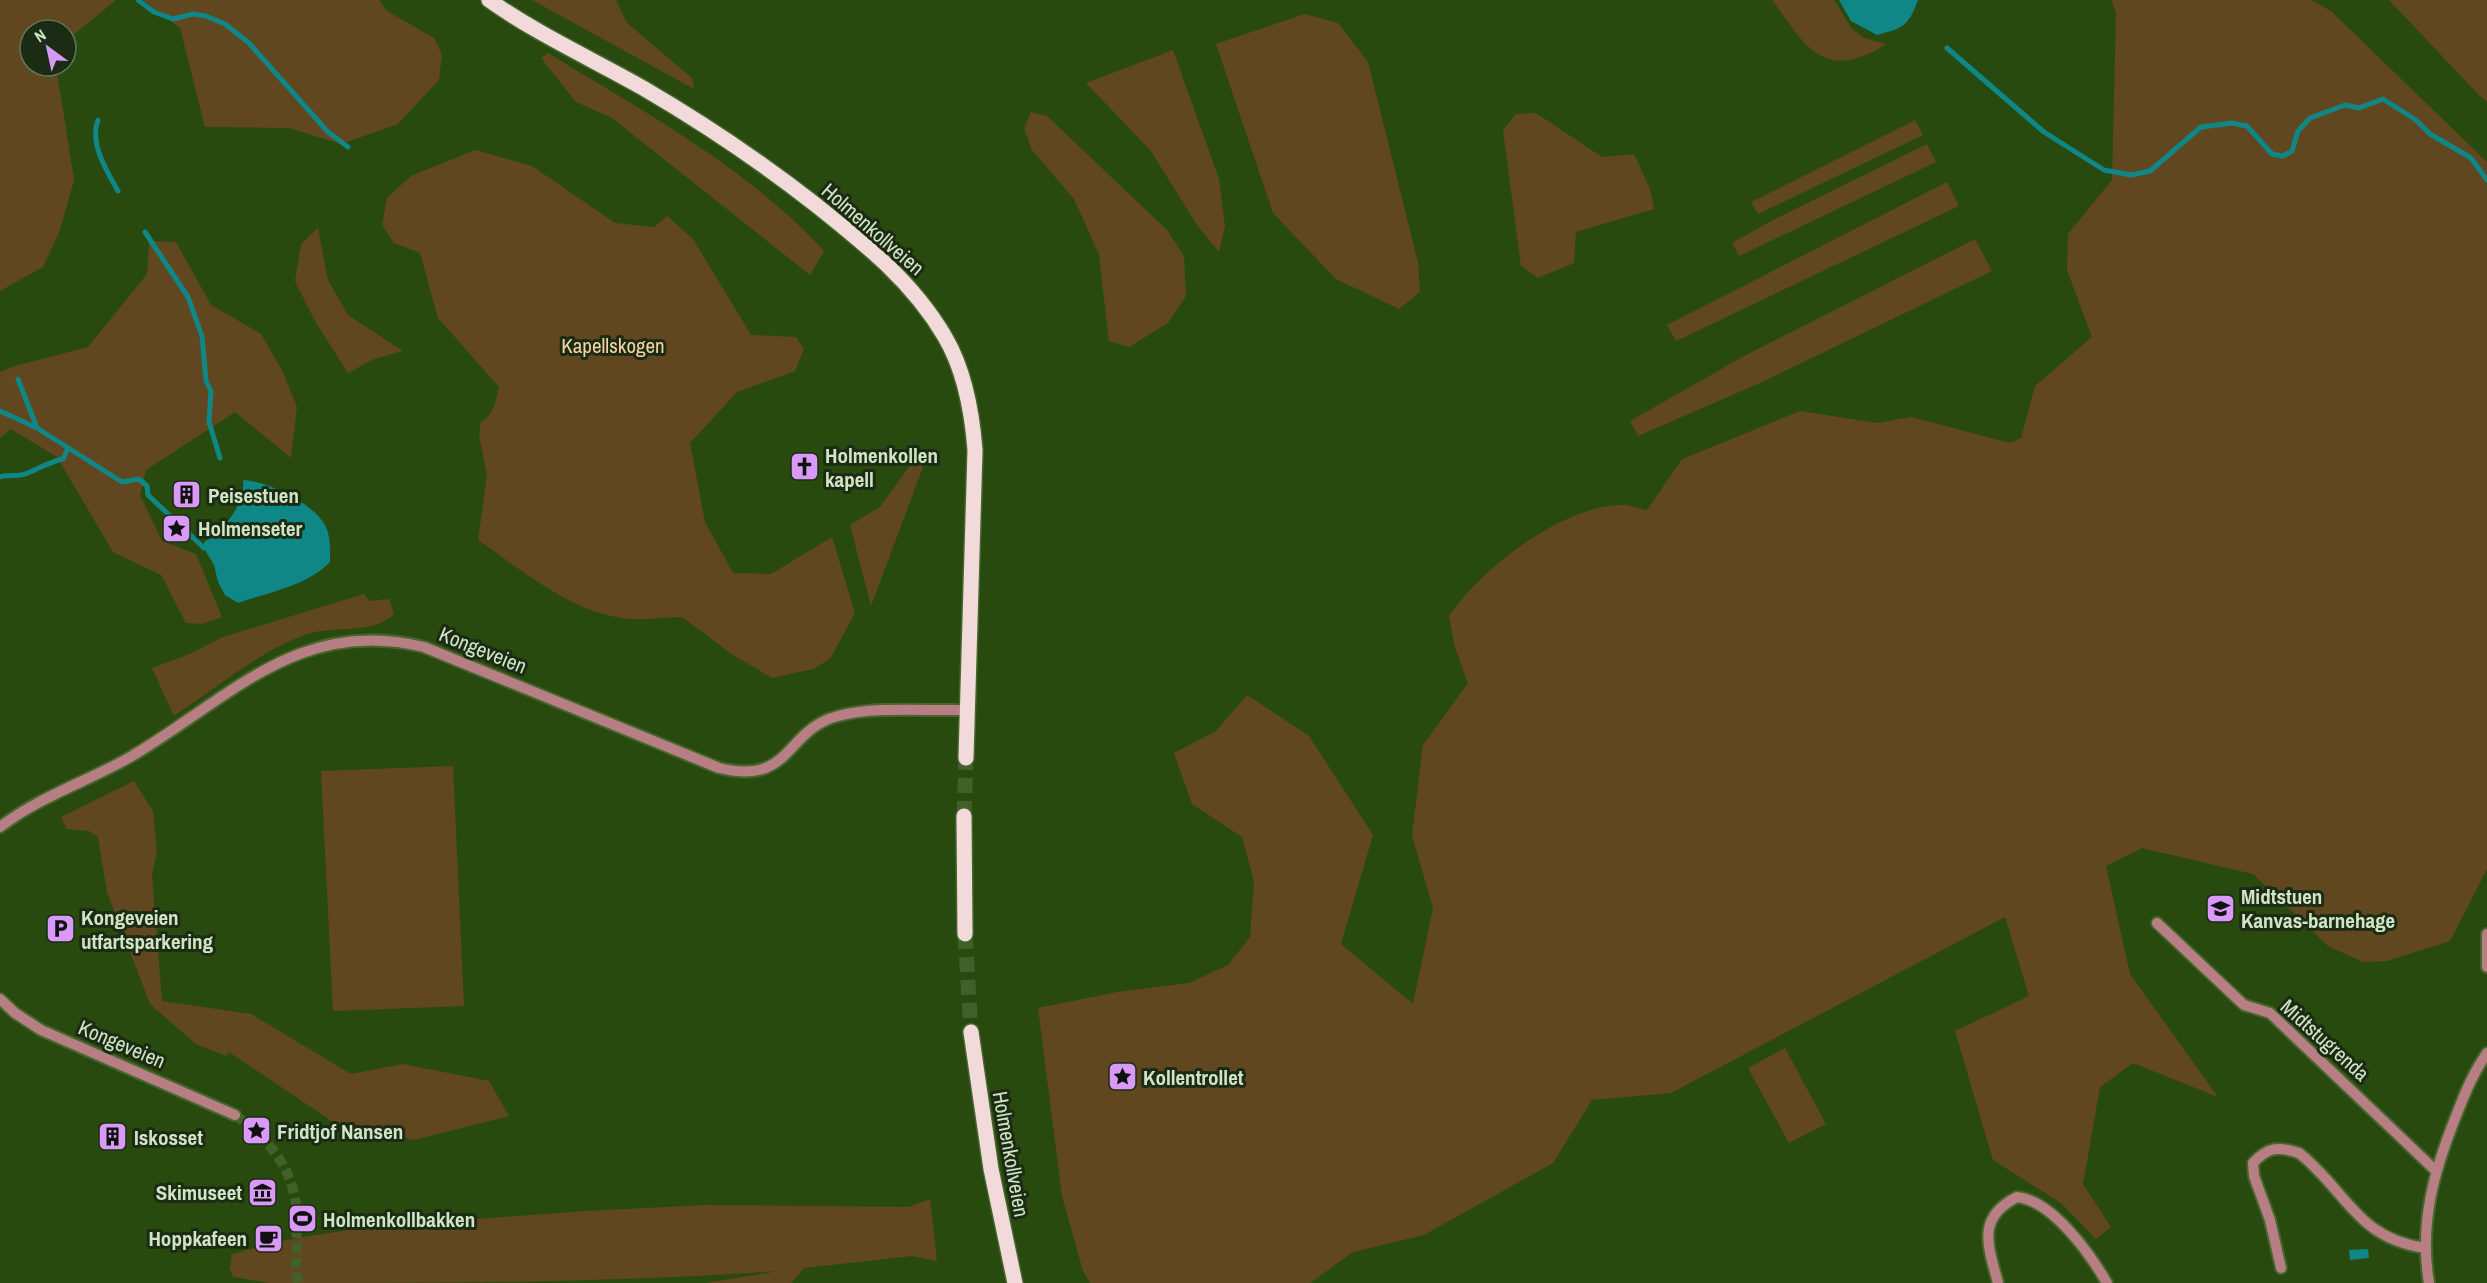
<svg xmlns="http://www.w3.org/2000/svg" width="2487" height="1283" font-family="'Archivo Narrow',sans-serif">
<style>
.green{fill:#614720}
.water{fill:#0e8786}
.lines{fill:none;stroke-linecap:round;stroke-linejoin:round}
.stream{stroke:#0e8786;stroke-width:5}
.minor-tunnel{stroke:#42612a;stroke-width:10;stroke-dasharray:10 5;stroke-linecap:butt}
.major-tunnel{stroke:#42612a;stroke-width:15;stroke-dasharray:15 8;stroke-linecap:butt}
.minor-casing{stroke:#47662f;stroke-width:14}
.major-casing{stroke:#47662f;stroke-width:18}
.minor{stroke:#b77f83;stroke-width:10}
.major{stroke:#f2dadb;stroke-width:15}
.labels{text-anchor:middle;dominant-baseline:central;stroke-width:6;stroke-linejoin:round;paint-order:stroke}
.street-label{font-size:21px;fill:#d1e5c6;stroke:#1c2b13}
.park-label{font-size:21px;fill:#f8d3a3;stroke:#1c2b13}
.poi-label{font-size:21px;font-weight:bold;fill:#d1e5c6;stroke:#1c2b13;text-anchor:start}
</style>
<rect width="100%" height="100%" fill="#294a0e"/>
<path class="green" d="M 0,0 L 116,0 L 66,41 L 66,30 L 30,30 L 30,66 L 56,66 L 74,180 L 60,230 L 43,267 L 0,291 Z
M 143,0 L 379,0 L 387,11 L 434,38 L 442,55 L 439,80 L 398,124 L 341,144 L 289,128 L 205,127 L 180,28 Z
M 532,0 L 616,0 L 627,23 L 692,78 L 694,89 Z
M 1772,0 L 1834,0 L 1852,29 L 1864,38 L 1886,44 C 1877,51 1868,54 1857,58 C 1814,72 1795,29 1772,0 Z
M 2111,0 L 2311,0 L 2331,11 L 2487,162 L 2487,869 L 2450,941 L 2387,961 L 2363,962 L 2328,946 L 2253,874 L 2142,848 L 2106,866 L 2130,974 L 2218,1097 L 2133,1063 L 2100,1087 L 2083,1184 L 2111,1227 L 2096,1239 L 2061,1203 L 1993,1160 L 1955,1031 L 2029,996 L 2005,917 L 1671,1093 L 1592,1100 L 1553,1163 L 1424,1235 L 1353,1252 L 1310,1283 L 1090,1283 L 1083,1271 L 1062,1196 L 1038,1008 L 1117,992 L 1189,983 L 1228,965 L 1250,937 L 1254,881 L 1242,837 L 1192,804 L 1174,753 L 1216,731 L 1247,695 L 1309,736 L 1373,835 L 1341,944 L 1413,1004 L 1433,908 L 1412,835 L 1423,745 L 1468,683 L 1455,648 L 1449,616 C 1481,569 1560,507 1620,505 C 1628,504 1639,509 1647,510 L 1682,459 L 1800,411 L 1877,423 L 1911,417 L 2010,443 L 2021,438 L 2035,386 L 2092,337 L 2067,270 L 2068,234 L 2112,180 L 2116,12 Z
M 2389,0 L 2487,0 L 2487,102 L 2478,94 Z
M 1305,14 L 1338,23 L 1368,62 L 1418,263 L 1420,292 L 1399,309 L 1336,279 L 1273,213 L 1216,44 Z
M 1173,50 L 1219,179 L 1225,226 L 1219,252 L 1197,225 L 1151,151 L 1086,83 Z
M 548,53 C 644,112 747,167 824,251 L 810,275 L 612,118 L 576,102 L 541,58 Z
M 1031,112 L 1047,116 L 1167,230 L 1184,256 L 1186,296 L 1168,323 L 1129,347 L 1109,341 L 1099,255 L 1074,199 L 1032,150 L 1024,128 Z
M 1536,113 L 1602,157 L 1634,154 L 1650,189 L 1654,209 L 1576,232 L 1574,263 L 1538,278 L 1521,266 L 1503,130 L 1516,114 Z
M 1915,120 L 1923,135 L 1758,214 L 1751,202 Z
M 1927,144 L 1936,162 L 1739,256 L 1732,243 L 1773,220 Z
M 475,150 L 532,166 L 615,223 L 654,227 L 667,216 L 693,239 L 751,335 L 796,337 L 804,349 L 795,371 L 737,392 L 690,443 L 705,522 L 733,573 L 771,574 L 832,537 L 855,613 L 830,659 L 813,669 L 772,678 L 733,655 L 682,617 C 667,617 651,620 636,619 C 577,618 524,571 478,540 L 487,475 L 479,435 L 481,421 C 494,416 496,400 499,387 L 438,318 L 420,253 L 394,243 L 382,225 L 387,198 L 411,176 Z
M 1947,182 L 1959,206 L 1676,341 L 1667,325 Z
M 318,228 L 328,280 L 348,315 L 403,351 L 374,359 L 348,373 L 315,321 L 295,281 L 301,244 Z
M 1975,239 L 1992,271 L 1760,383 L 1638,436 L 1630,421 L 1746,355 Z
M 149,241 L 176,242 L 211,305 L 261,334 L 283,372 L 297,407 L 291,458 L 235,412 L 146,470 L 140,495 L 162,541 L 196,554 L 222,617 L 202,624 L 186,623 L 161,575 L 113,552 L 57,457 L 11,429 L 0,438 L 0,372 L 15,366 L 88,347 L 147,274 Z
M 926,459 L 871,606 L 850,525 L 880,507 L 914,460 Z
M 364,594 L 369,601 L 389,599 L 394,614 C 375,634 337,626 311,633 C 268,645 213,690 174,716 L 152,668 L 190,654 L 223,637 Z
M 453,766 L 464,1006 L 333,1011 L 321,771 Z
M 134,781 L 153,811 L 157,851 L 152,874 L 162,1001 L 251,1014 L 351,1074 L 403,1064 L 489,1081 L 509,1116 L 414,1140 L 336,1124 L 229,1052 L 226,1056 L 196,1044 L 150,1004 L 107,892 L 98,837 L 89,831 L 67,829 L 61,817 Z
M 1785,1048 L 1826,1124 L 1789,1143 L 1748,1068 Z
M 930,1199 L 937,1261 L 912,1256 L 804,1268 L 791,1283 L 705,1283 L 779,1271 C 610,1283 439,1283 270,1283 L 233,1277 L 230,1269 L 232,1254 L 286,1240 L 367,1227 L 586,1211 L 705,1205 L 909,1207 Z"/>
<path class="water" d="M 1839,0 L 1918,0 C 1908,27 1903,28 1877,35 L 1851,21 Z
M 243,480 C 266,481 313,503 325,525 C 331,536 330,550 330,562 C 307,586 269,592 238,603 L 225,595 L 218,582 L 214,565 L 204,548 L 204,542 C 223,531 246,504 243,480 Z
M 2368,1249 L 2369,1258 L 2350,1260 L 2349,1250 Z"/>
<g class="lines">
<path class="stream" d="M 138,0 L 154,12 L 173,19 L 193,14 L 206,16 L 225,24 L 248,42 L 328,132 L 348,147
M 1947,48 L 2044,132 L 2104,170 L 2131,175 L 2150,171 L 2201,127 L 2232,123 L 2247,126 L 2272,154 L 2283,156 L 2292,151 L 2298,131 L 2310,118 L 2345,105 L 2359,108 L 2383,99 L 2416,120 L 2430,134 L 2471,158 L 2487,180
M 98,120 C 89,143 107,172 118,191
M 145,232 L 188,297 L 202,336 L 206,381 L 211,391 L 209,422 L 220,458
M 18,379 L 37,428
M 0,411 L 37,428 L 122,482 L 139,479 L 147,486 L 148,495 L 204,548
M 0,477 C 9,474 17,477 25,474 C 38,469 49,462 63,459 L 68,448"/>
<path class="minor-tunnel" d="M 235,1115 C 271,1141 296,1171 297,1218 C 297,1240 295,1261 298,1283"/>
<path class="major-tunnel" d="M 964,816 L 966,758
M 965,934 L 971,1032"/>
<defs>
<path id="minor" d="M 0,827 C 40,796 89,781 132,756 C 230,698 300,616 424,647 L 719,768 C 793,786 784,730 838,716 C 873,706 929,711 966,710
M 2157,923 L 2244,1005 L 2270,1013 L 2435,1170
M 2487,934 L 2487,967
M 0,999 L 15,1013 L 41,1030 L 235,1115
M 2281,1268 L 2270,1220 L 2254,1176 L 2253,1163 C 2268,1147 2278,1146 2299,1153 C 2347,1191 2356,1238 2425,1248
M 1998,1283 C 1988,1245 1976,1218 2017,1197 C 2053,1201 2090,1254 2107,1283
M 2429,1283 C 2419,1223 2434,1171 2456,1116 C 2465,1093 2473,1073 2487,1053"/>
<path id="major" d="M 489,0 C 537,34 592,59 643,88 C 703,123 761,162 816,205 C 865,244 913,282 945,337 C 965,371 972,411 975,450 L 966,758
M 964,816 L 965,934
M 971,1032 L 991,1169 L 1015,1283"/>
</defs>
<use href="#minor" class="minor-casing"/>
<use href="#major" class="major-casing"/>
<use href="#minor" class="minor"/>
<use href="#major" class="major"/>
</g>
<defs>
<symbol id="church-square" viewBox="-11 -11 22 22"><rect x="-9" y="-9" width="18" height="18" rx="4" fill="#d99af7" stroke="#1c2b13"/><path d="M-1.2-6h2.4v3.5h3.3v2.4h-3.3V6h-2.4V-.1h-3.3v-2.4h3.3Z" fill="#111"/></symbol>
<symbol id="building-square" viewBox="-11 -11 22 22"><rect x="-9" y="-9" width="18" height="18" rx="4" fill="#d99af7" stroke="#1c2b13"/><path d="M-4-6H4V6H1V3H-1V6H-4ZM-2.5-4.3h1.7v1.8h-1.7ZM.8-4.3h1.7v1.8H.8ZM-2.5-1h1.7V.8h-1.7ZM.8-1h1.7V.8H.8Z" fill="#111"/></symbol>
<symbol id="sight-square" viewBox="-11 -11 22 22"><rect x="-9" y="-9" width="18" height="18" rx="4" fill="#d99af7" stroke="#1c2b13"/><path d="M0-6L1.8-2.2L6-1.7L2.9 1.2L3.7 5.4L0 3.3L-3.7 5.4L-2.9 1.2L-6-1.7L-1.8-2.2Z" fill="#111"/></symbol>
<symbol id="school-square" viewBox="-11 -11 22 22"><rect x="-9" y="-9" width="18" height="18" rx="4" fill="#d99af7" stroke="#1c2b13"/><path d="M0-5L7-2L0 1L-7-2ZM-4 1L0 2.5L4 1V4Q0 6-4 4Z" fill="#111"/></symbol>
<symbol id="parking-square" viewBox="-11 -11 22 22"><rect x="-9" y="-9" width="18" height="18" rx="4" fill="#d99af7" stroke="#1c2b13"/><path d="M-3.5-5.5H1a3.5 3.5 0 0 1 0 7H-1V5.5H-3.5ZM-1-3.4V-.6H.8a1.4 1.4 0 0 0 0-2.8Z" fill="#111"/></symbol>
<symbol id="museum-square" viewBox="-11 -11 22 22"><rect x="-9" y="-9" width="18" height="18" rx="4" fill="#d99af7" stroke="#1c2b13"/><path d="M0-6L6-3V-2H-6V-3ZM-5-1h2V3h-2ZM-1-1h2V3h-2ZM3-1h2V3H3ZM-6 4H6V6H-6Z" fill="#111"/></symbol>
<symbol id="stadium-square" viewBox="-11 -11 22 22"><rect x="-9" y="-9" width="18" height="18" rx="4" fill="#d99af7" stroke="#1c2b13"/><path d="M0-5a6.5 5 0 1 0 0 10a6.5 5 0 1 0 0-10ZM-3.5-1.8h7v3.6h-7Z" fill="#111"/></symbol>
<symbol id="cafe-square" viewBox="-11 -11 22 22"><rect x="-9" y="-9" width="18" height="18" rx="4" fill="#d99af7" stroke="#1c2b13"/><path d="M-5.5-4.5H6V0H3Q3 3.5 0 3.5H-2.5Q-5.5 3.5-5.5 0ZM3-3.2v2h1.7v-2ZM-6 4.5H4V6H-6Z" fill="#111"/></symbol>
</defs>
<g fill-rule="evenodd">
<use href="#church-square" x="788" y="450" width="33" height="33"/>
<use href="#building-square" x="170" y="478" width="33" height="33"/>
<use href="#sight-square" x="160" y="512" width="33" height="33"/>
<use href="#school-square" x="2204" y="892" width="33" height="33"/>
<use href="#parking-square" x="44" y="912" width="33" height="33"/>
<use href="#sight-square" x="1106" y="1060" width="33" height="33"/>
<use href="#sight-square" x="240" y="1114" width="33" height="33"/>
<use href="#building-square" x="96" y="1120" width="33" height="33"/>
<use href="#museum-square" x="246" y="1176" width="33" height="33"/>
<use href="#stadium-square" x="286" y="1202" width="33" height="33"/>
<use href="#cafe-square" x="252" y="1222" width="33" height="33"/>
</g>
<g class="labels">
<g class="street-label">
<text transform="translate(873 229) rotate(41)">Holmenkollveien</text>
<text transform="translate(483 650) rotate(22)">Kongeveien</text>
<text transform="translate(2325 1040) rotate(42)">Midtstugrenda</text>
<text transform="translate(122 1044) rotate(23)">Kongeveien</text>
<text transform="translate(1011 1154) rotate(80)">Holmenkollveien</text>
</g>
<g class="park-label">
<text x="613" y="345">Kapellskogen</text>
</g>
<g class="poi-label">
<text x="825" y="455">Holmenkollen<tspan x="825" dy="24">kapell</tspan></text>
<text x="208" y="495">Peisestuen</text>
<text x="198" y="528">Holmenseter</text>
<text x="2241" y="896">Midtstuen<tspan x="2241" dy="24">Kanvas-barnehage</tspan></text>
<text x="81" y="917">Kongeveien<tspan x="81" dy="24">utfartsparkering</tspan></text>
<text x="1143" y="1077">Kollentrollet</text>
<text x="277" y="1131">Fridtjof Nansen</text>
<text x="134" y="1137">Iskosset</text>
<text x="242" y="1192" text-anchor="end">Skimuseet</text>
<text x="323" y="1219">Holmenkollbakken</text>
<text x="247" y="1238" text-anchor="end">Hoppkafeen</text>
</g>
</g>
<g transform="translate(48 48) rotate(327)"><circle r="28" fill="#1c2b13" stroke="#64755b" stroke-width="1.5"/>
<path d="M0-4.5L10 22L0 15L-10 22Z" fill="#d99af7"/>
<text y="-9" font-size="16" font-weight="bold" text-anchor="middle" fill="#d1e5c6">N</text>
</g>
</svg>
